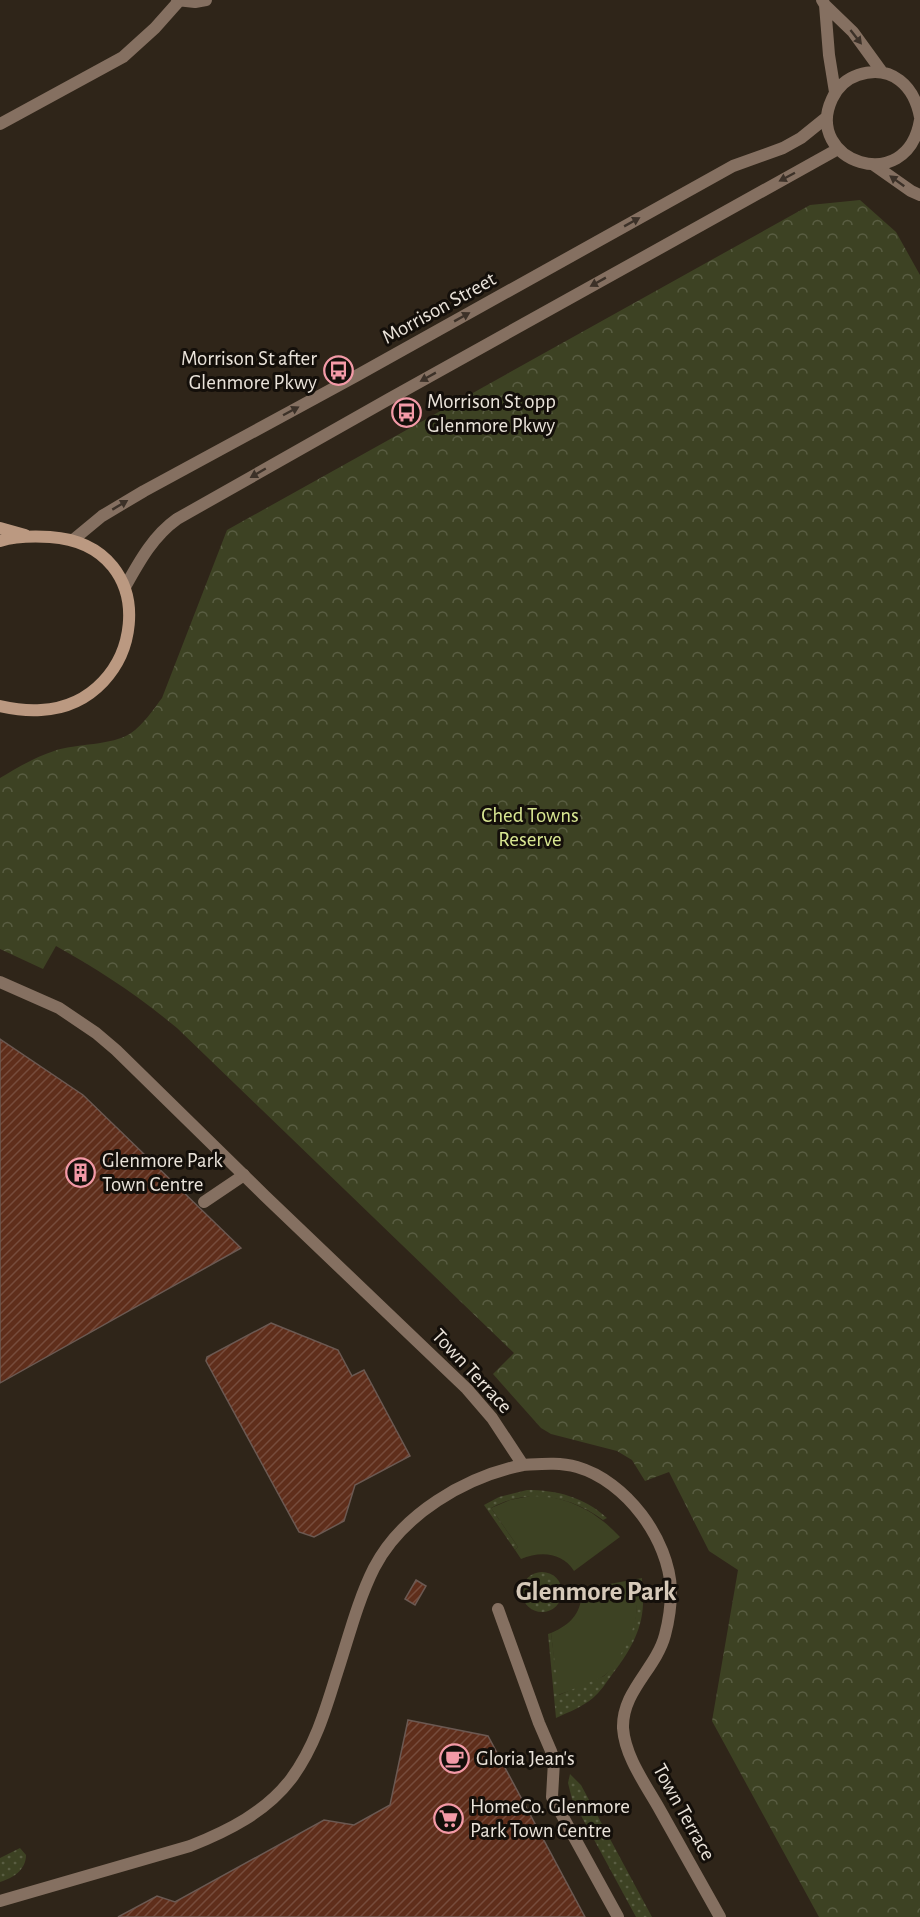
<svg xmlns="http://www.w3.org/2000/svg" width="920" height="1917" font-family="'Alegreya Sans',sans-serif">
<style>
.grass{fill:#3d4223}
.park{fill:url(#park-crowns)}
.garden{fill:url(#garden-dots)}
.building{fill:url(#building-hatch);stroke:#6b5952;stroke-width:1.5}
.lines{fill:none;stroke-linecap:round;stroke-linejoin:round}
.service{stroke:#857061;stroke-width:12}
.pedestrian{stroke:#857061;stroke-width:12}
.minor{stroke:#857061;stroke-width:12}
.tertiary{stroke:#857061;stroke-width:12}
.secondary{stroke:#bb9981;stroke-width:12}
.oneway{fill:#3c3128}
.labels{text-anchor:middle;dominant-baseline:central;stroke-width:6;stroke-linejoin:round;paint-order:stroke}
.street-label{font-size:21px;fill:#eae3da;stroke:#140f0a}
.poi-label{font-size:21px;fill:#eae3da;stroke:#140f0a;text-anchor:start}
.park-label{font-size:21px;fill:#d9e792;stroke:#140f0a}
.district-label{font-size:27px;font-weight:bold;fill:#d6c9b9;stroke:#140f0a}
</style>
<defs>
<pattern id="park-crowns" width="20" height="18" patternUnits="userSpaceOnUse" patternTransform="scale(1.5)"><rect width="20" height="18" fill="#3d4223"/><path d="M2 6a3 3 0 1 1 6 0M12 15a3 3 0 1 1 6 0" fill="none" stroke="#595d42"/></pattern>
<pattern id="garden-dots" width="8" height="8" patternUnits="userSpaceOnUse" patternTransform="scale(1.5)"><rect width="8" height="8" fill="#3d4223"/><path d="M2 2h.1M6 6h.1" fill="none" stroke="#595d42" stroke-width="1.8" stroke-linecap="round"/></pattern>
<pattern id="building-hatch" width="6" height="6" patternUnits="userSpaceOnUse" patternTransform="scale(1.5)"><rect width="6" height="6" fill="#5f2e1b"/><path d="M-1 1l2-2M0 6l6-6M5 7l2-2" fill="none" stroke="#764c3c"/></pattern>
</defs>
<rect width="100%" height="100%" fill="#2f2519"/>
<path class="grass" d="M 535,1495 C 570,1498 596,1511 620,1537 L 574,1571 C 562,1552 540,1551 521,1559 L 515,1550 L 518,1547 L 491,1508 L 510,1500 Z
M 642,1578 L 643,1604 L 637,1604 C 637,1628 626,1659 605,1675 C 594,1683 572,1690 558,1695 L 551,1633 C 572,1624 582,1612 582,1589 Z"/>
<path class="park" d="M 860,200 L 896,232 L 920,275 L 920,1917 L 819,1917 L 712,1721 L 738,1570 L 709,1551 L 669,1472 L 645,1481 L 632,1460 L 617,1451 L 551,1434 L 541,1428 L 493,1374 L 514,1353 L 177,1028 C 137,995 101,971 56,946 L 43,969 L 0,949 L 0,778 C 17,768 35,757 54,751 C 76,743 112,746 131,733 C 143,725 153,710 162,698 L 227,530 L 810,205 Z"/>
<path class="garden" d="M 527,1490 C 557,1490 584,1497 607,1518 L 603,1520 C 571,1496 528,1487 491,1508 L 518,1547 L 515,1550 L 484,1505 L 499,1497 Z
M522 1592a20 20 0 1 1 40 0a20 20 0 1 1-40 0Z
M 637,1603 L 643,1604 C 642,1632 628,1654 611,1676 C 605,1684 601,1691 593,1698 C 582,1707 569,1712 556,1718 L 548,1634 L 551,1633 L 559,1695 L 604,1676 L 608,1672 C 625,1651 636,1631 637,1603 Z
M 570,1774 L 581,1785 L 652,1917 L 636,1917 L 572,1799 L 568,1783 Z
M 20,1848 L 26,1855 C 26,1870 13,1878 0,1882 L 0,1858 Z"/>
<path class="building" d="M 0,1039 L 83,1095 L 241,1248 L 0,1383 Z
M 271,1323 L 338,1350 L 352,1376 L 364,1370 L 410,1456 L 355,1485 L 344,1521 L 314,1537 L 299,1532 L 206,1361 L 207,1357 Z
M 416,1580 L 426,1586 L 415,1605 L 405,1599 Z
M 408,1720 L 488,1736 L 585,1917 L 118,1917 L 157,1896 L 175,1902 L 324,1820 L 354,1825 L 390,1805 Z"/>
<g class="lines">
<path class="service" d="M 204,1202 L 244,1175"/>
<path class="pedestrian" d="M 498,1609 L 539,1723 L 551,1751 L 554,1761 L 552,1797 L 618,1917"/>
<path class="minor" d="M 177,0 L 195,2 L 206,0
M 0,124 L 123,57 L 155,28 L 179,1
M 874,165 L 911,191 L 920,195
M 0,982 L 59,1008 L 96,1033 L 116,1050 L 265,1196 L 467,1389 L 492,1418 L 523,1465 C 541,1464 559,1462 577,1467 C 626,1481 669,1539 671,1590 C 671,1605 669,1620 665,1635 C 656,1669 622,1691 623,1728 C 625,1757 646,1785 660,1810 C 680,1846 700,1881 720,1917
M 0,1901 L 190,1846 C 228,1831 266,1812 291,1779 C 314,1748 325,1712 336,1676 C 348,1640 357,1602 374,1568 C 402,1514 465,1477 523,1465"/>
<path class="tertiary" d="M 822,0 L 825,5 L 853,32 L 882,72
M 825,5 L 829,55 L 835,92
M 920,117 C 914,86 892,64 858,75 C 846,79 837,88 832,99 C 803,161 907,198 920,120
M 73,540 L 102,516 L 144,491 L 356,376 L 733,166 L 783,148 L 801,138 L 827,117
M 125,587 C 139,562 153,536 177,519 L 389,399 L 838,149"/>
<path class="secondary" d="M 0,528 L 25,535
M 0,541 C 16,536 33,536 50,537 C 167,545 146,704 41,710 C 28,711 13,709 0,706"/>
</g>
<defs><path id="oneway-solid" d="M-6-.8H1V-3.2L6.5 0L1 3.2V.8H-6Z" transform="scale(1.5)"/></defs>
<g class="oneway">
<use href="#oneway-solid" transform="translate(856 37) rotate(52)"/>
<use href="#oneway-solid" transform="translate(787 177) rotate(152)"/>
<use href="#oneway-solid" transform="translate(897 181) rotate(-144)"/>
<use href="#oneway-solid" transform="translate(632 222) rotate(-29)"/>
<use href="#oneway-solid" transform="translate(598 282) rotate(151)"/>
<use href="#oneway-solid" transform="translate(462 317) rotate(-29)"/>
<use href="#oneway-solid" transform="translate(428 377) rotate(151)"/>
<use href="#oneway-solid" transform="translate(291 411) rotate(-28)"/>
<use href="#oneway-solid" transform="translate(258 473) rotate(150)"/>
<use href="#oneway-solid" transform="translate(120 505) rotate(-31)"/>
</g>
<defs>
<symbol id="bus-ring" viewBox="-11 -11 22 22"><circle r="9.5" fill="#140f0a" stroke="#f39aa7" stroke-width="1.5"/><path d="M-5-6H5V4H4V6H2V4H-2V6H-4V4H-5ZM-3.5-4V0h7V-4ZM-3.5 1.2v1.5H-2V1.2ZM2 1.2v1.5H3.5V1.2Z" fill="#f39aa7"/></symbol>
<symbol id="building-ring" viewBox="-11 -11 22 22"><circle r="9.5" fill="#140f0a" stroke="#f39aa7" stroke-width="1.5"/><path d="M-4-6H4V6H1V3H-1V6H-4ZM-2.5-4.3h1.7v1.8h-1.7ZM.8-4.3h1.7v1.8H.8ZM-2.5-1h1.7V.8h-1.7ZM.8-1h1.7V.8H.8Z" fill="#f39aa7"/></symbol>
<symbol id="cafe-ring" viewBox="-11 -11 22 22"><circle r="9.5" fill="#140f0a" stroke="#f39aa7" stroke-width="1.5"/><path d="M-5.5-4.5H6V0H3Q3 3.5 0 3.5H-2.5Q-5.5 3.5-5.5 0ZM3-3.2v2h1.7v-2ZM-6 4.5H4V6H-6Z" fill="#f39aa7"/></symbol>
<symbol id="supermarket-ring" viewBox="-11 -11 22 22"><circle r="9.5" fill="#140f0a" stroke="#f39aa7" stroke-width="1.5"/><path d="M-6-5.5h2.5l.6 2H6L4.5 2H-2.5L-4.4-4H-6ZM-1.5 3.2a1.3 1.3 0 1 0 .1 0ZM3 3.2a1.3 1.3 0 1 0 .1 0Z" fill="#f39aa7"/></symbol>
</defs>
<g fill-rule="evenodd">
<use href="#bus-ring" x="322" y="354" width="33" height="33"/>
<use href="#bus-ring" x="390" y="396" width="33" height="33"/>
<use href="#building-ring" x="64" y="1156" width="33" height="33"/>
<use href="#cafe-ring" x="438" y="1742" width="33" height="33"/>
<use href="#supermarket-ring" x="432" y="1802" width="33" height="33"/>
</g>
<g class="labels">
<g class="street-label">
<text transform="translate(439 308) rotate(-29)">Morrison Street</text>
<text transform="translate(472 1371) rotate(47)">Town Terrace</text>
<text transform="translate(684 1812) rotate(61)">Town Terrace</text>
</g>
<g class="poi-label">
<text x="317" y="358" text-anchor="end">Morrison St after<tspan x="317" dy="24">Glenmore Pkwy</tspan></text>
<text x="427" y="401">Morrison St opp<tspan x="427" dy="24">Glenmore Pkwy</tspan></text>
<text x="102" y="1160">Glenmore Park<tspan x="102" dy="24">Town Centre</tspan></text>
<text x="476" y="1758">Gloria Jean's</text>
<text x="470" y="1806">HomeCo. Glenmore<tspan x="470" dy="24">Park Town Centre</tspan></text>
</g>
<g class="park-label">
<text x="530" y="815">Ched Towns<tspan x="530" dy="24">Reserve</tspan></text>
</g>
<g class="district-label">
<text x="596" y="1591">Glenmore Park</text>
</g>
</g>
</svg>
